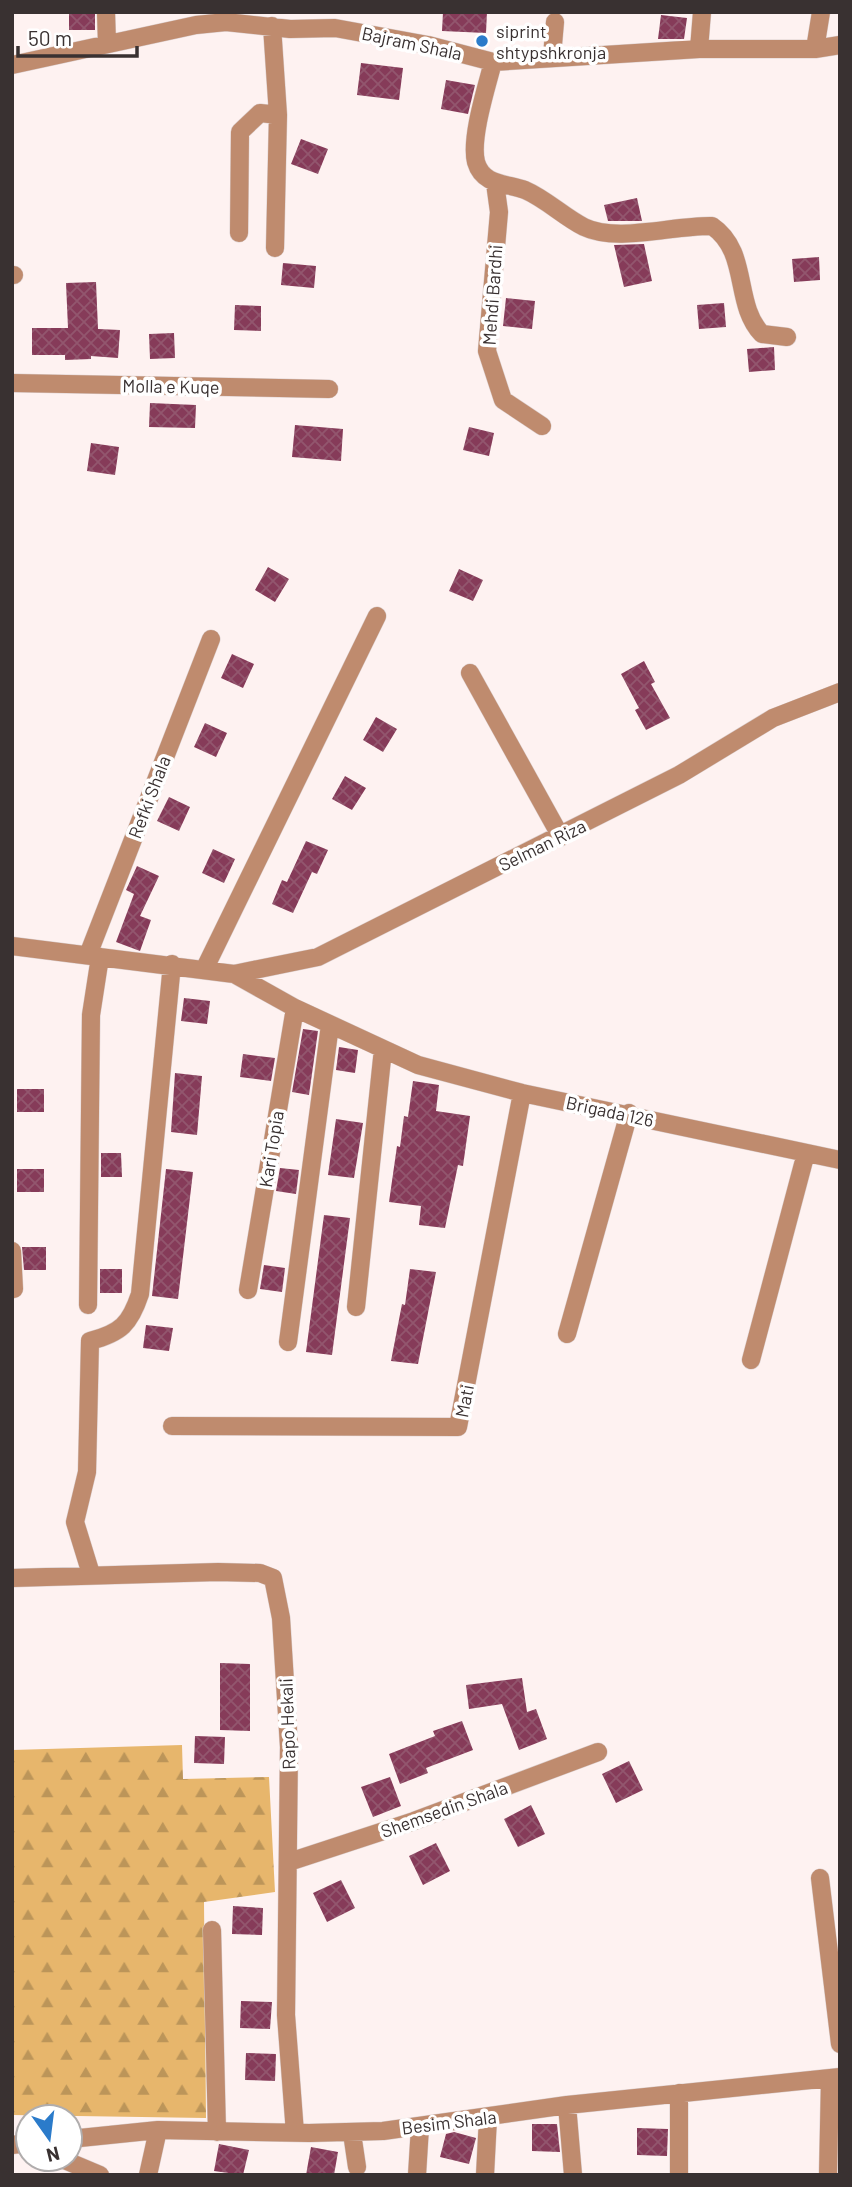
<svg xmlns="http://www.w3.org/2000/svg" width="852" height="2187" font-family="Barlow,sans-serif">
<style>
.forest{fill:url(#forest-firs)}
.building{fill:url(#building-cross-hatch)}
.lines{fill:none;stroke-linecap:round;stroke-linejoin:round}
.minor-casing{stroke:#dbcfce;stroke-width:19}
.minor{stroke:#bf8b6e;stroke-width:18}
.poi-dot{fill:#2b7bca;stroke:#fff;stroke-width:2.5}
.labels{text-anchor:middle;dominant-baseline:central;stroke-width:7;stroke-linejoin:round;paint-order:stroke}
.poi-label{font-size:18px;fill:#393131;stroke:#fff;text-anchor:start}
.street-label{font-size:18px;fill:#393131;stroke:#fff}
</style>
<defs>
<pattern id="forest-firs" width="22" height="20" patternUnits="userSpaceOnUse" patternTransform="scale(1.75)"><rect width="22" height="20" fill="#e7b66c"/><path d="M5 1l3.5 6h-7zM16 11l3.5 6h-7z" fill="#bc9559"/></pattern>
<pattern id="building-cross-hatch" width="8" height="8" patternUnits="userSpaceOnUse" patternTransform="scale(1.75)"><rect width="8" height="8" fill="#863b59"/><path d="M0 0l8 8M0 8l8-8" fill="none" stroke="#92566e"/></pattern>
</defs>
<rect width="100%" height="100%" fill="#fef2f1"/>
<path class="forest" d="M 182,1745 L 183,1779 L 269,1777 L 275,1892 L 204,1902 L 206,2118 L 12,2115 L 12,1750 Z"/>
<path class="building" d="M 69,12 L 95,12 L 95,30 L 69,30 Z
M 443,12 L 487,12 L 486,33 L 442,31 Z
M 661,15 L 687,18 L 684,39 L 658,39 Z
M 361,63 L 403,68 L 399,100 L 357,95 Z
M 446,80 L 475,85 L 468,114 L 441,109 Z
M 301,139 L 328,149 L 318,174 L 291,164 Z
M 637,198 L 642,221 L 608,221 L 604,205 Z
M 644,244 L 652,281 L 624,287 L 614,245 Z
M 819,257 L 820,280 L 794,282 L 792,259 Z
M 283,263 L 316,266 L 314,288 L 281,285 Z
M 96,282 L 98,329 L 120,330 L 118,358 L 91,356 L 91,359 L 65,360 L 65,355 L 32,355 L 32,328 L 68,328 L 66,283 Z
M 506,298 L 535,301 L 532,329 L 503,326 Z
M 724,303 L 726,327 L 699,329 L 697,305 Z
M 235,305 L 261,306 L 261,331 L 234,330 Z
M 174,333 L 175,358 L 150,359 L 149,334 Z
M 774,347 L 775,370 L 749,372 L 747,349 Z
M 150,403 L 196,405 L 195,428 L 149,427 Z
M 295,425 L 343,429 L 341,461 L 292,457 Z
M 469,427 L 494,433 L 489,456 L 463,450 Z
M 91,443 L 119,447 L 115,475 L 87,471 Z
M 268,567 L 289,579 L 275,602 L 255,590 Z
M 459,569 L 483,580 L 473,601 L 449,591 Z
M 232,654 L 254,664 L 243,688 L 221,678 Z
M 644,661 L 655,682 L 651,684 L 670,718 L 646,730 L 635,710 L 639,708 L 621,674 Z
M 376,717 L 397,729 L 383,752 L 363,740 Z
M 205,723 L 227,733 L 216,757 L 194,747 Z
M 345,776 L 366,788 L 352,810 L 332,799 Z
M 169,797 L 190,807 L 179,831 L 157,821 Z
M 306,841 L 328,850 L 317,874 L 312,872 L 293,913 L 272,904 L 282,880 L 287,882 Z
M 213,849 L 235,859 L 224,883 L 202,873 Z
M 137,866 L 159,876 L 140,916 L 151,920 L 140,951 L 116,942 L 134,894 L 126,890 Z
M 184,998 L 210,1001 L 207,1024 L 181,1021 Z
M 303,1029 L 318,1031 L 309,1095 L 292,1092 Z
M 339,1047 L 358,1050 L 355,1073 L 336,1070 Z
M 243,1054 L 275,1058 L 271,1081 L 240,1077 Z
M 175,1073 L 202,1076 L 197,1135 L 171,1132 Z
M 413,1081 L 439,1085 L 436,1111 L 470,1116 L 463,1166 L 458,1165 L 445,1228 L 419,1225 L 421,1206 L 389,1202 L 397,1146 L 400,1147 L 404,1116 L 408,1117 Z
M 17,1089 L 44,1089 L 44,1112 L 17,1112 Z
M 336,1119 L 363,1123 L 354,1178 L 328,1175 Z
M 101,1153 L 121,1153 L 122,1177 L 101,1177 Z
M 280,1168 L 299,1170 L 296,1194 L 276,1191 Z
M 17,1169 L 44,1169 L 44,1192 L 17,1192 Z
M 166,1169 L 193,1172 L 178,1299 L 152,1296 Z
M 324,1215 L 350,1218 L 332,1355 L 306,1352 Z
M 22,1247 L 46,1247 L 46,1270 L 24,1270 Z
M 264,1265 L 285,1268 L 282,1292 L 260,1289 Z
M 100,1269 L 122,1269 L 122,1293 L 100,1293 Z
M 410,1269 L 436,1272 L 418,1364 L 391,1361 L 402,1304 L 405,1305 Z
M 146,1325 L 173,1328 L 169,1351 L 143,1348 Z
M 220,1663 L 250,1664 L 250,1731 L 220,1730 Z
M 522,1678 L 527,1712 L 536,1709 L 547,1739 L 519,1750 L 502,1704 L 469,1709 L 466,1685 Z
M 462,1721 L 473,1750 L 426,1768 L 428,1773 L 400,1784 L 389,1754 L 435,1736 L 433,1731 Z
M 195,1736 L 225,1737 L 224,1764 L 194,1763 Z
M 629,1761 L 643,1790 L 616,1803 L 602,1774 Z
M 390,1777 L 401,1806 L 373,1817 L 361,1787 Z
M 531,1805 L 545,1834 L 518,1847 L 504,1819 Z
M 436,1843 L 450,1871 L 423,1885 L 409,1856 Z
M 341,1880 L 355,1908 L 327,1922 L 313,1893 Z
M 233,1906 L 263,1908 L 262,1935 L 232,1934 Z
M 241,2001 L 272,2002 L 270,2029 L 240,2028 Z
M 246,2053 L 276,2054 L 275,2081 L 245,2080 Z
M 532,2124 L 557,2124 L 560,2152 L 532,2151 Z
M 637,2128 L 668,2129 L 667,2156 L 637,2155 Z
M 454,2132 L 476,2138 L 469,2164 L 440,2157 L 446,2134 Z
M 219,2144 L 249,2150 L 243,2175 L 214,2171 Z
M 311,2147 L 338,2152 L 334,2175 L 306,2175 Z"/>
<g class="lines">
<defs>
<path id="minor" d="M 106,12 L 107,44
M 272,26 L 278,115 L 275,248
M 699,49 L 702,12
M 815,49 L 840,45
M 552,56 L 555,22
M 493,62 C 487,86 470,138 476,162 C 483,186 507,183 525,190 C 546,199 564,217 584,227 C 617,243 674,225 712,226 C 750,252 733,304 762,334 L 787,337
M 12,65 L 196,25 L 226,22 L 290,29 L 335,28 L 428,45 L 493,62 L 699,49 L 815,49 L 821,12
M 495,183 L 499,212 L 487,351 L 503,400 L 542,426
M 239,233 L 240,132 L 260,113 L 278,115
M 12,275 L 14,275
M 12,383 L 329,389
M 470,673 L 561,837
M 12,946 L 234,974 L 295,1008 L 418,1065 L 522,1093 L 840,1160
M 88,955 L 211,639
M 204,970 L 377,616
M 234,974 L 318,957 L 679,775 L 773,718 L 840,692
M 12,1251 L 14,1289
M 248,1290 L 295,1008
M 88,1305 L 91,1015 L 100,957
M 356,1307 L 383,1049
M 567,1334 L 629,1113
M 288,1342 L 330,1025
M 751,1360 L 806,1153
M 172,1426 L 458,1427 L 522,1093
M 91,1574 L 75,1522 L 87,1472 L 90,1341 C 121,1333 130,1324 140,1294 L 172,964
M 12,1578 L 218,1572 L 260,1573 L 273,1578 L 281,1618 L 289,1747 L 286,2015 L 295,2133
M 289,1862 L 414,1821 L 598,1752
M 820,1878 L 840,2044
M 212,1930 L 217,2132
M 679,2093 L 679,2175
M 567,2105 L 573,2175
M 352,2133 L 357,2167
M 70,2139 L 158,2130 L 309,2133 L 383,2131 L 567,2105 L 840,2077
M 12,2145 L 28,2143
M 62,2159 L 100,2175
M 148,2175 L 158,2130
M 417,2175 L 420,2127
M 485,2175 L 488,2118
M 828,2175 L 830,2079"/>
</defs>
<use href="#minor" class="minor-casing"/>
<use href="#minor" class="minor"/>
</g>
<circle class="poi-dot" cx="482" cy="41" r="7"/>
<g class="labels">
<g class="poi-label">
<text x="496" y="31">siprint<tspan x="496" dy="21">shtypshkronja</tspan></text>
</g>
<g class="street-label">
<text transform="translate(412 43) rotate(12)">Bajram Shala</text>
<text transform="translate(492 295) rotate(-86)">Mehdi Bardhi</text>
<text transform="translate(171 386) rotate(1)">Molla e Kuqe</text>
<text transform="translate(149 797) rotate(-69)">Refki Shala</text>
<text transform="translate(542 845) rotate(-26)">Selman Riza</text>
<text transform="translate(610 1111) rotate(12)">Brigada 126</text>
<text transform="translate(271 1149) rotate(-81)">Kari Topia</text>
<text transform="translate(464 1401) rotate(-79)">Mati</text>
<text transform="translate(287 1724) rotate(-92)">Rapo Hekali</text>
<text transform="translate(444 1809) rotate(-20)">Shemsedin Shala</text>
<text transform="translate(449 2122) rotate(-7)">Besim Shala</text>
</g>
</g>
<rect width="852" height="2187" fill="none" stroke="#393131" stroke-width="28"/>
<g transform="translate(49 2138) rotate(166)"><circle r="33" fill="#ffffff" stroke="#b0adad" stroke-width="2"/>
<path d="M0-5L12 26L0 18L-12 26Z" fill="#2b7bca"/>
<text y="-10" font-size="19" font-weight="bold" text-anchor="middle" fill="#393131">N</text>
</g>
<path d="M18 46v10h119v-10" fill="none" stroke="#393131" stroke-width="3.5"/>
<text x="28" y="46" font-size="21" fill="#393131" stroke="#ffffff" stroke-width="5" paint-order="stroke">50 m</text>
</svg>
